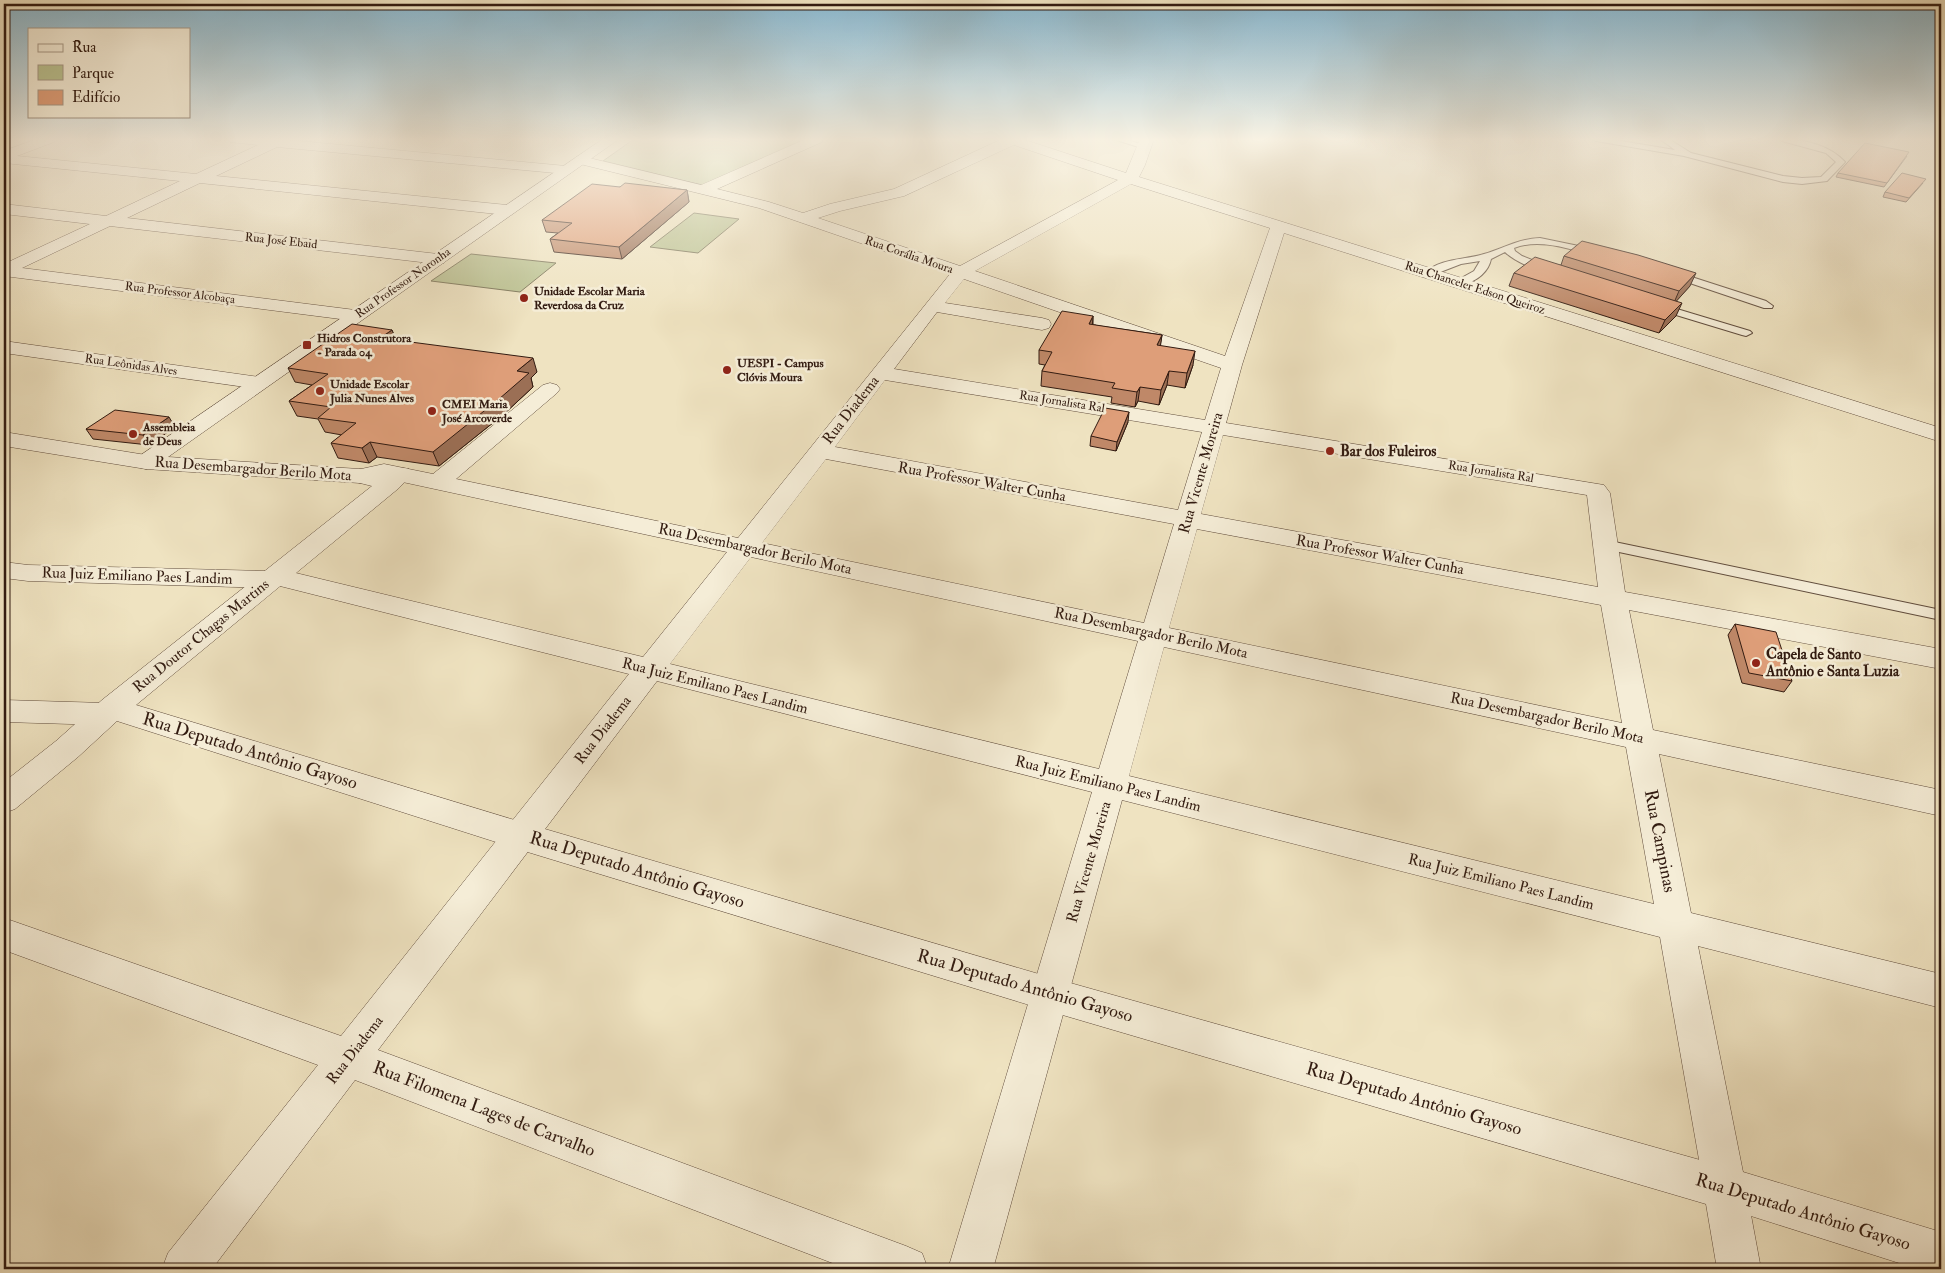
<svg xmlns="http://www.w3.org/2000/svg" width="1945" height="1273" font-family="'IM FELL Double Pica',serif">
<style>
.green{fill:#bbc392;stroke:#766f52}
.lines{fill:none;stroke-linecap:round;stroke-linejoin:round}
.service-casing{stroke:#614d3d;stroke-width:2}
.minor-casing{stroke:#614d3d;stroke-width:1}
.tertiary-casing{stroke:#614d3d;stroke-width:1}
.service{fill:#f5edd7;fill-rule:evenodd}
.minor{fill:#f5edd7;fill-rule:evenodd}
.tertiary{fill:#f5edd7;fill-rule:evenodd}
.wall{fill:#bf8868;stroke:#321b11}
.shaded-wall{fill:#9b6f55;stroke:#321b11}
.building{fill:#de9e79;stroke:#321b11}
.poi-dot{fill:#8f2418;stroke:#f5edd7;stroke-width:2}
.labels{text-anchor:middle;dominant-baseline:central;stroke-width:5;stroke-linejoin:round;paint-order:stroke}
.far-street-label{font-size:12px;fill:#321b11;stroke:#f5edd7}
.far-poi-label{font-size:12px;font-weight:bold;fill:#321b11;stroke:#f5edd7;text-anchor:start}
.street-label{font-size:15px;fill:#321b11;stroke:#f5edd7}
.poi-label{font-size:15px;font-weight:bold;fill:#321b11;stroke:#f5edd7;text-anchor:start}
.near-street-label{font-size:18px;fill:#321b11;stroke:#f5edd7}
</style>
<rect width="100%" height="100%" fill="#efe3c1"/>
<filter id="stains"><feTurbulence type="fractalNoise" baseFrequency=".004" numOctaves="4"/><feColorMatrix values="0 0 0 0 .2 0 0 0 0 .09 0 0 0 0 .02 0 0 0 .5 -.17"/></filter>
<radialGradient id="worn" r=".72"><stop offset=".6" stop-color="#630" stop-opacity="0"/><stop offset="1" stop-color="#630" stop-opacity=".3"/></radialGradient>
<path class="green" d="M 634,139 L 808,139 L 706,186 L 603,161 Z
M 694,213 L 739,219 L 698,253 L 650,247 Z
M 471,254 L 556,263 L 520,292 L 431,281 Z"/>
<g class="lines">
<defs>
<path id="service" d="M 1113,139 L 1125,139 L 1149,147 L 1145,149 Z
M 1592,139 L 1609,139 L 1675,150 L 1660,139 L 1669,139 L 1691,153 L 1783,176 L 1802,178 L 1821,177 L 1836,162 L 1826,153 L 1782,141 L 1781,139 C 1803,139 1830,145 1845,162 L 1827,181 L 1802,184 L 1783,182 L 1684,156 L 1596,141 Z
M 1540,238 L 1598,250 L 1599,252 L 1594,255 C 1568,249 1540,238 1514,248 L 1515,251 L 1522,256 L 1552,268 L 1553,270 L 1552,272 C 1540,274 1513,260 1505,252 L 1491,259 C 1488,274 1474,282 1460,286 L 1456,285 L 1455,283 L 1456,281 L 1474,271 L 1480,261 L 1461,264 L 1430,276 L 1425,273 C 1440,258 1465,260 1484,254 C 1505,248 1517,239 1540,238 Z
M 1673,271 L 1766,301 L 1773,306 L 1772,308 L 1764,308 L 1669,276 L 1668,274 Z
M 1657,303 L 1750,331 L 1752,333 L 1746,336 L 1742,335 L 1653,308 L 1652,306 L 1653,304 Z
M 1605,540 L 1941,610 L 1941,620 L 1600,548 L 1598,545 L 1600,542 Z"/>
<path id="minor" d="M 37,139 L 56,139 L 54,142 L 17,156 L 196,174 L 258,145 L 230,142 L 228,139 L 277,139 L 566,166 L 571,167 L 573,170 L 571,173 L 566,174 L 277,147 L 216,176 L 507,205 L 513,207 L 515,210 L 513,213 L 507,215 L 200,183 L 127,218 L 438,254 L 444,255 L 447,259 L 444,263 L 438,264 L 110,226 L 22,268 L 363,311 L 365,315 L 363,319 L 356,321 L 4,276 L 4,264 L 90,224 L 4,214 L 4,204 L 106,216 L 180,181 L 4,163 L 4,151 Z
M 806,139 L 824,139 L 822,142 L 717,189 L 769,202 L 803,213 L 830,204 L 894,189 L 1002,139 L 1022,139 L 1126,173 L 1140,139 L 1154,139 L 1145,165 L 1139,177 L 1941,428 L 1941,442 L 1284,233 L 1242,365 L 1226,423 L 1604,485 L 1610,493 L 1625,592 L 1941,649 L 1941,669 L 1629,610 L 1653,730 L 1941,790 L 1941,816 L 1659,754 L 1691,913 L 1941,974 L 1941,1008 L 1698,946 L 1743,1172 L 1941,1232 L 1941,1269 L 1918,1269 L 1710,1203 L 1704,1188 L 1660,937 L 1122,800 L 993,1269 L 948,1269 L 1092,792 L 657,681 L 378,1050 L 906,1246 L 922,1253 L 928,1269 L 848,1269 L 355,1080 L 212,1269 L 162,1269 L 168,1253 L 318,1065 L 4,950 L 4,918 L 341,1036 L 629,674 L 280,586 L 271,588 L 28,581 L 4,578 L 4,562 L 28,565 L 265,571 L 275,568 L 643,657 L 727,552 L 384,478 L 360,483 L 352,481 L 348,476 L 352,471 L 384,464 L 433,474 L 543,385 L 550,383 L 557,385 L 560,389 L 557,393 L 456,479 L 738,538 L 950,274 L 759,208 L 576,163 L 574,160 L 576,157 L 581,156 L 701,185 ZM 1014,145 L 1118,180 L 960,266 L 818,218 L 840,211 L 904,196 ZM 1131,184 L 1270,228 L 1225,356 L 975,271 ZM 964,279 L 1221,368 L 1205,420 L 894,369 L 937,312 L 1042,330 L 1049,328 L 1051,324 L 1049,320 L 1042,318 L 945,303 ZM 885,380 L 1202,432 L 1178,510 L 835,447 ZM 1223,435 L 1587,495 L 1598,587 L 1201,514 ZM 826,459 L 1174,524 L 1144,623 L 762,543 ZM 1197,529 L 1601,605 L 1622,723 L 1169,628 ZM 751,557 L 1138,641 L 1099,769 L 670,664 ZM 1164,647 L 1626,747 L 1654,904 L 1129,776 Z
M 4,341 L 259,377 L 266,379 L 269,383 L 266,387 L 259,389 L 4,353 Z
M 4,432 L 146,455 L 154,457 L 157,462 L 154,467 L 146,469 L 4,446 Z
M 4,700 L 105,703 L 115,706 L 120,714 L 115,722 L 105,725 L 4,722 Z"/>
<path id="tertiary" d="M 603,139 L 619,139 L 168,457 L 360,469 L 386,475 C 394,468 399,467 409,469 L 412,474 L 399,488 L 136,705 L 521,822 L 1049,977 L 1725,1167 L 1740,1173 L 1746,1188 L 1761,1269 L 1717,1269 L 1706,1204 L 1049,1011 L 521,850 L 117,721 L 78,757 L 15,809 L 4,813 L 4,782 L 56,741 L 102,700 L 372,486 L 360,483 L 146,469 L 138,467 L 135,462 L 138,457 Z"/>
</defs>
<use href="#service" class="service-casing"/>
<use href="#minor" class="minor-casing"/>
<use href="#tertiary" class="tertiary-casing"/>
<use href="#service" class="service"/>
<use href="#minor" class="minor"/>
<use href="#tertiary" class="tertiary"/>
</g>
<path class="wall" d="M 1907,156 L 1884,187 L 1836,177 L 1838,173 Z
M 1923,183 L 1906,202 L 1883,197 L 1885,192 Z
M 620,187 L 687,190 L 689,202 L 622,259 L 554,252 L 550,239 L 558,233 L 546,232 L 542,220 Z
M 1564,256 L 1690,286 L 1676,301 L 1676,316 L 1659,333 L 1509,286 L 1514,273 L 1561,265 Z
M 1093,316 L 1093,325 L 1162,335 L 1160,346 L 1193,365 L 1185,388 L 1167,385 L 1159,405 L 1138,401 L 1135,407 L 1111,403 L 1112,397 L 1041,386 L 1042,371 L 1045,365 L 1039,364 L 1039,350 Z
M 392,330 L 396,340 L 537,372 L 531,378 L 533,387 L 504,414 L 439,466 L 377,457 L 369,463 L 338,458 L 331,443 L 342,435 L 325,432 L 318,419 L 297,416 L 289,401 L 312,385 L 295,382 L 288,368 Z
M 1128,422 L 1116,451 L 1090,446 L 1091,436 Z
M 175,427 L 149,445 L 93,439 L 86,429 Z
M 1735,624 L 1792,681 L 1784,692 L 1742,683 L 1728,635 Z"/>
<path class="shaded-wall" d="M 687,190 L 689,202 L 622,259 L 619,247 Z
M 1696,273 L 1690,286 L 1673,305 L 1679,291 Z
M 1682,303 L 1676,316 L 1659,333 L 1665,320 Z
M 1093,316 L 1092,330 L 1089,324 Z
M 392,330 L 397,343 L 380,338 Z
M 1162,335 L 1160,349 L 1157,345 Z
M 1195,351 L 1193,365 L 1185,388 L 1187,373 Z
M 533,358 L 537,372 L 531,378 L 533,387 L 504,414 L 439,466 L 433,452 L 517,371 Z
M 1169,371 L 1167,385 L 1159,405 L 1161,390 Z
M 1140,387 L 1138,401 L 1135,407 L 1137,392 Z
M 1129,412 L 1128,422 L 1116,451 L 1117,442 Z
M 169,417 L 175,427 L 149,445 L 143,435 Z
M 370,442 L 377,457 L 369,463 L 362,448 Z"/>
<path class="building" d="M 1865,143 L 1909,152 L 1887,183 L 1838,173 Z
M 1902,173 L 1926,179 L 1909,198 L 1885,192 Z
M 625,183 L 687,190 L 619,247 L 550,239 L 572,223 L 542,220 L 592,184 L 620,187 Z
M 1582,241 L 1638,255 L 1696,273 L 1679,291 L 1564,256 Z
M 1535,257 L 1682,303 L 1665,320 L 1514,273 Z
M 1062,311 L 1093,316 L 1089,324 L 1162,335 L 1157,345 L 1195,351 L 1187,373 L 1169,371 L 1161,390 L 1140,387 L 1137,392 L 1112,388 L 1115,383 L 1042,371 L 1052,352 L 1039,350 Z
M 352,324 L 392,330 L 380,338 L 533,358 L 517,371 L 529,373 L 499,399 L 433,452 L 370,442 L 362,448 L 331,443 L 356,423 L 318,418 L 331,407 L 289,401 L 328,374 L 288,368 Z
M 1105,408 L 1129,412 L 1117,442 L 1091,436 Z
M 115,410 L 169,417 L 143,435 L 86,429 Z
M 1735,624 L 1776,632 L 1792,681 L 1749,673 Z"/>
<linearGradient id="sky" x2="0" y2="1"><stop stop-color="#89b8d0"/><stop offset="0.44" stop-color="#f8f2e3"/><stop offset="1" stop-color="#f8f2e3" stop-opacity="0"/></linearGradient>
<rect width="1945" height="317" fill="url(#sky)"/>
<g class="poi-dot">
<circle cx="524" cy="298" r="5"/>
<rect x="302" y="340" width="10" height="10" rx="2.5"/>
<circle cx="727" cy="370" r="5"/>
<circle cx="320" cy="391" r="5"/>
<circle cx="432" cy="411" r="5"/>
<circle cx="133" cy="434" r="5"/>
<circle cx="1330" cy="451" r="5"/>
<circle cx="1756" cy="663" r="5"/>
</g>
<g class="labels">
<g class="far-street-label">
<text transform="translate(281 241) rotate(6)">Rua José Ebaid</text>
<text transform="translate(909 255) rotate(19)">Rua Corália Moura</text>
<text transform="translate(403 283) rotate(-35)">Rua Professor Noronha</text>
<text transform="translate(1475 288) rotate(18)">Rua Chanceler Edson Queiroz</text>
<text transform="translate(180 293) rotate(7)">Rua Professor Alcobaça</text>
<text transform="translate(131 365) rotate(8)">Rua Leônidas Alves</text>
<text transform="translate(1062 402) rotate(9)">Rua Jornalista Ral</text>
<text transform="translate(1491 472) rotate(9)">Rua Jornalista Ral</text>
</g>
<g class="far-poi-label">
<text x="534" y="291">Unidade Escolar Maria<tspan x="534" dy="14">Reverdosa da Cruz</tspan></text>
<text x="317" y="338">Hidros Construtora<tspan x="317" dy="14">- Parada 04</tspan></text>
<text x="737" y="363">UESPI - Campus<tspan x="737" dy="14">Clóvis Moura</tspan></text>
<text x="330" y="384">Unidade Escolar<tspan x="330" dy="14">Julia Nunes Alves</tspan></text>
<text x="442" y="404">CMEI Maria<tspan x="442" dy="14">José Arcoverde</tspan></text>
<text x="143" y="427">Assembleia<tspan x="143" dy="14">de Deus</tspan></text>
</g>
<g class="street-label">
<text transform="translate(851 410) rotate(-52)">Rua Diadema</text>
<text transform="translate(253 469) rotate(4)">Rua Desembargador Berilo Mota</text>
<text transform="translate(1201 473) rotate(-74)">Rua Vicente Moreira</text>
<text transform="translate(982 482) rotate(10)">Rua Professor Walter Cunha</text>
<text transform="translate(755 549) rotate(12)">Rua Desembargador Berilo Mota</text>
<text transform="translate(1380 555) rotate(10)">Rua Professor Walter Cunha</text>
<text transform="translate(137 576) rotate(2)">Rua Juiz Emiliano Paes Landim</text>
<text transform="translate(1151 633) rotate(12)">Rua Desembargador Berilo Mota</text>
<text transform="translate(201 636) rotate(-39)">Rua Doutor Chagas Martins</text>
<text transform="translate(715 686) rotate(14)">Rua Juiz Emiliano Paes Landim</text>
<text transform="translate(1547 718) rotate(12)">Rua Desembargador Berilo Mota</text>
<text transform="translate(603 730) rotate(-52)">Rua Diadema</text>
<text transform="translate(1108 784) rotate(14)">Rua Juiz Emiliano Paes Landim</text>
<text transform="translate(1089 862) rotate(-74)">Rua Vicente Moreira</text>
<text transform="translate(1501 882) rotate(14)">Rua Juiz Emiliano Paes Landim</text>
<text transform="translate(355 1050) rotate(-52)">Rua Diadema</text>
</g>
<g class="poi-label">
<text x="1340" y="451">Bar dos Fuleiros</text>
<text x="1766" y="654">Capela de Santo<tspan x="1766" dy="17">Antônio e Santa Luzia</tspan></text>
</g>
<g class="near-street-label">
<text transform="translate(250 751) rotate(17)">Rua Deputado Antônio Gayoso</text>
<text transform="translate(1660 841) rotate(79)">Rua Campinas</text>
<text transform="translate(637 870) rotate(17)">Rua Deputado Antônio Gayoso</text>
<text transform="translate(1025 986) rotate(16)">Rua Deputado Antônio Gayoso</text>
<text transform="translate(1414 1099) rotate(16)">Rua Deputado Antônio Gayoso</text>
<text transform="translate(484 1109) rotate(21)">Rua Filomena Lages de Carvalho</text>
<text transform="translate(1803 1212) rotate(17)">Rua Deputado Antônio Gayoso</text>
</g>
</g>
<rect width="1945" height="1273" fill="none" stroke="#efe3c1" stroke-width="20"/>
<rect x="5" y="5" width="1935" height="1263" fill="none" stroke="#321b11" stroke-width="2.5"/>
<rect x="10" y="10" width="1925" height="1253" fill="none" stroke="#321b11"/>
<rect x="28" y="28" width="162" height="90" fill="#f5edd7" stroke="#a79988"/>
<rect x="38" y="44" width="25" height="8" fill="#f5edd7" stroke="#a79988"/>
<text x="72" y="52" font-size="15" fill="#321b11">Rua</text>
<rect x="38" y="65" width="25" height="15" fill="#bbc392" stroke="#a79988"/>
<text x="72" y="78" font-size="15" fill="#321b11">Parque</text>
<rect x="38" y="90" width="25" height="15" fill="#de9e79" stroke="#a79988"/>
<text x="72" y="102" font-size="15" fill="#321b11">Edifício</text>
<rect width="100%" height="100%" filter="url(#stains)"/>
<rect width="100%" height="100%" fill="url(#worn)"/>
</svg>
